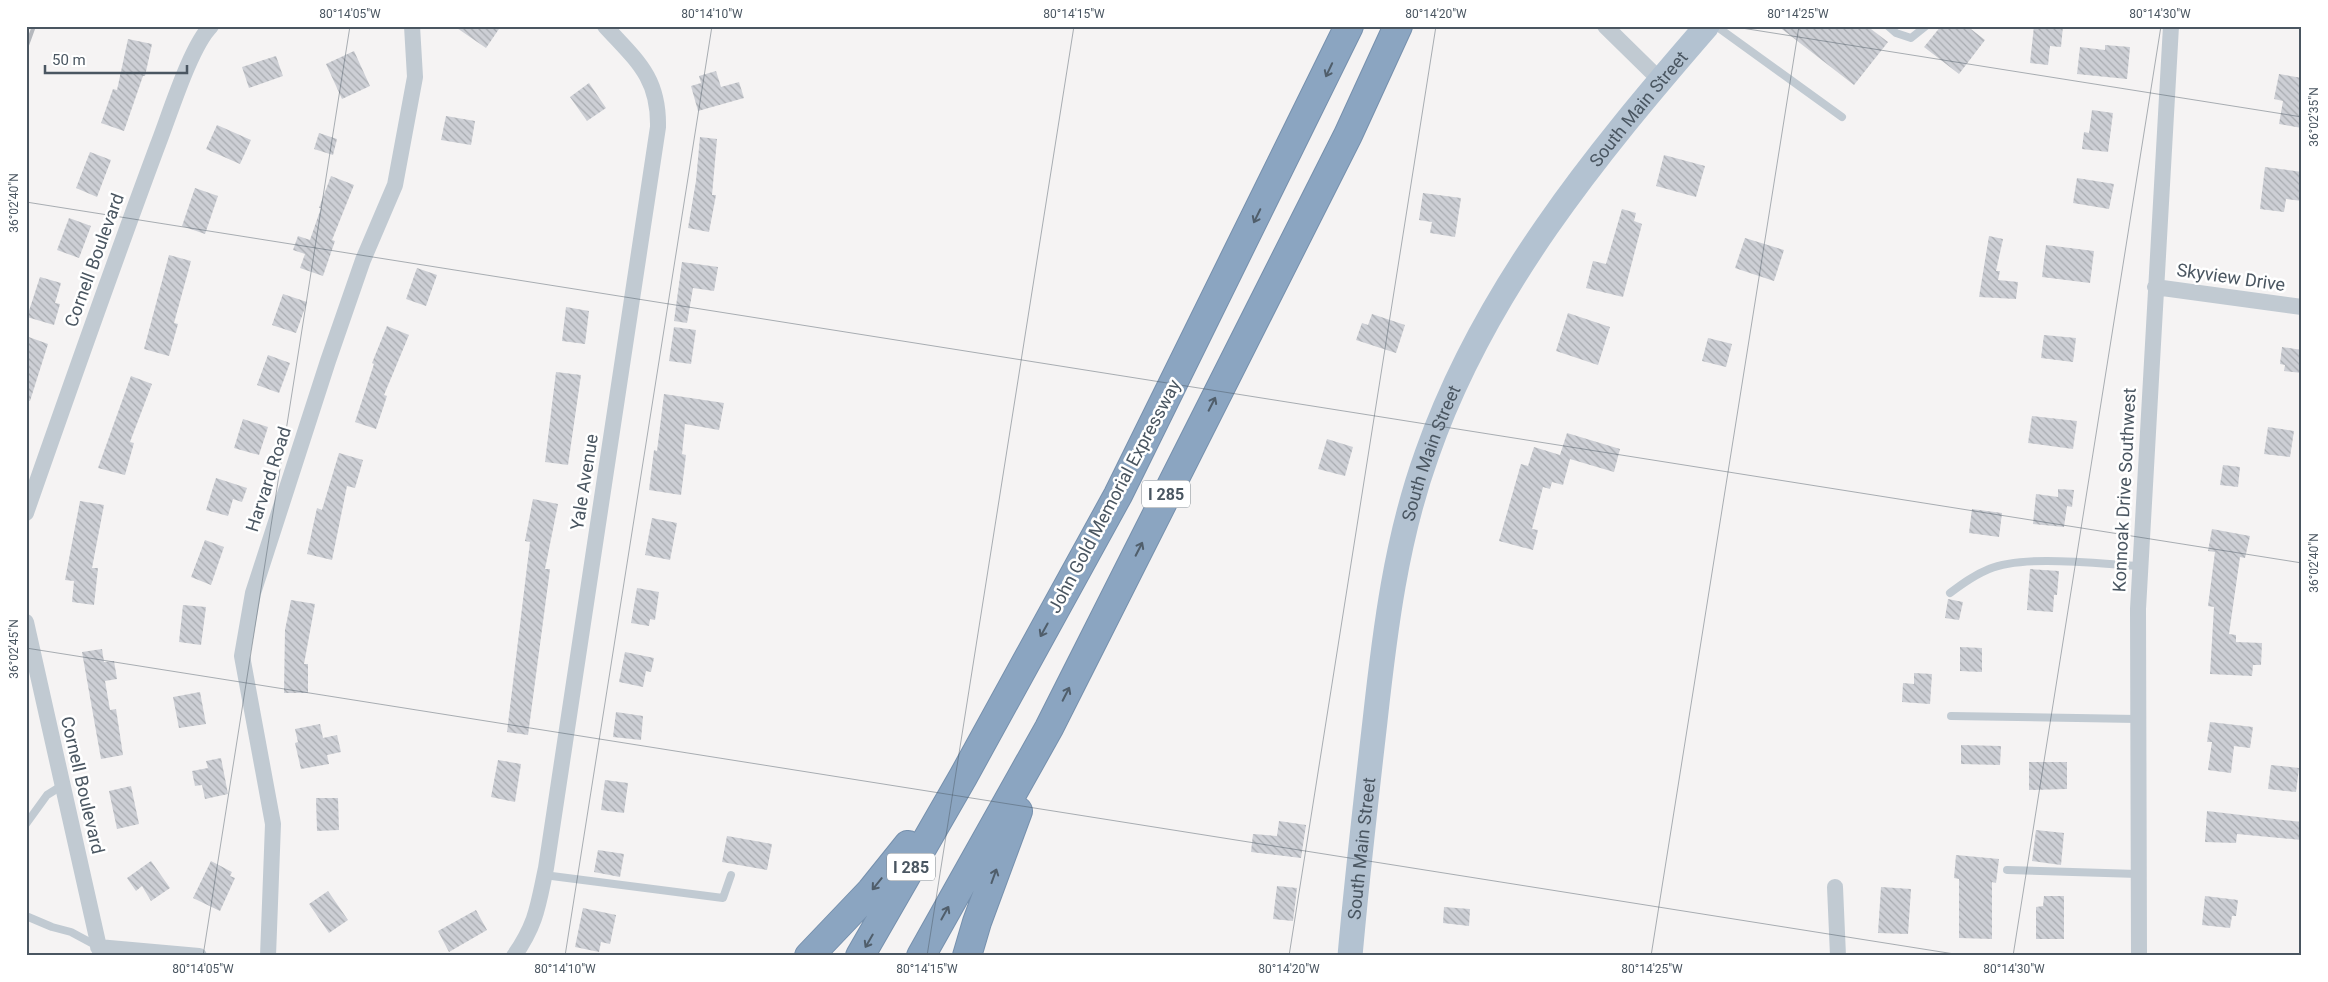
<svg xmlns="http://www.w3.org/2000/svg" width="2328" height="982" font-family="Roboto,sans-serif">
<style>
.building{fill:url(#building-back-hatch)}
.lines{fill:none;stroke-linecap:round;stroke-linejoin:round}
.motorway-casing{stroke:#7690ad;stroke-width:30}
.service{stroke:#c1cad2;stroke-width:8}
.minor{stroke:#c1cad2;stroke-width:16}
.primary{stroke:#b3c2d1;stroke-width:25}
.motorway{stroke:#8ba5c1;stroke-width:28}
.rail{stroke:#b5b8bd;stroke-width:4}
.oneway{stroke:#505e6b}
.ticks{fill:none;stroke:#4a5661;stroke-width:1;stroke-opacity:0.45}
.labels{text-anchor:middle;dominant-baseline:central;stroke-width:5;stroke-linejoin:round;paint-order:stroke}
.shield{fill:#fff;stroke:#808990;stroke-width:1}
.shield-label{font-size:16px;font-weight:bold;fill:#4a5661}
.street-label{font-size:18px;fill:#4a5661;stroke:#fff}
.neatline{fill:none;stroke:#4a5661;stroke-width:2}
.ticks-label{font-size:12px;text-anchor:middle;fill:#4a5661}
</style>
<defs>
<pattern id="building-back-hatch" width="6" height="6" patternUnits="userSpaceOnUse" patternTransform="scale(1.25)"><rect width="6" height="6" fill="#cdcfd5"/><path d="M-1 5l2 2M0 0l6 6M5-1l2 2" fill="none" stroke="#a8abb0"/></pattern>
</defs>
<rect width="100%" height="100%" fill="#f5f3f3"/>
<path class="building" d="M 454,26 L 501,26 L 486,48 Z
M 1778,26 L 1867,26 L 1888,42 L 1854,85 Z
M 1941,26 L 1967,26 L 1985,40 L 1959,74 L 1924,47 Z
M 2034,26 L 2063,26 L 2061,47 L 2050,46 L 2048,65 L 2030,63 Z
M 128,39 L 152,44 L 145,76 L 143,76 L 124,131 L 101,123 L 113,89 L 117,90 Z
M 2105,45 L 2130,47 L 2127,79 L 2077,74 L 2080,47 L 2105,50 Z
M 354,51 L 370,86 L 342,99 L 326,64 Z
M 276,56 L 283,76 L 249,88 L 242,67 Z
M 716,71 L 721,87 L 739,82 L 744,98 L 698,111 L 691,86 L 701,83 L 699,76 Z
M 2279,74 L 2302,78 L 2302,128 L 2279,124 L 2283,101 L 2274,99 Z
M 589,83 L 606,108 L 587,121 L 570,97 Z
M 2092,110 L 2113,113 L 2108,152 L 2082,149 L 2084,132 L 2089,133 Z
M 446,116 L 475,121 L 471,145 L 441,140 Z
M 217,125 L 251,140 L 240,164 L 206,149 Z
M 319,133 L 337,139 L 333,155 L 314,149 Z
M 700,137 L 717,139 L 712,195 L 716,195 L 709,232 L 688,228 L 696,181 Z
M 90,152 L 111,160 L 97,197 L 76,188 Z
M 1664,155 L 1705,166 L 1696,197 L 1656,186 Z
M 2265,167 L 2302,172 L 2302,201 L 2286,199 L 2284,212 L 2260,209 Z
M 331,176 L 354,185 L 332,240 L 335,241 L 323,276 L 300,268 L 305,254 L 293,250 L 298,236 L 310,240 L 321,208 L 319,208 Z
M 2077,178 L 2114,184 L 2109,209 L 2073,203 Z
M 195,188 L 218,196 L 205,234 L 182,226 Z
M 1423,193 L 1461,198 L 1455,237 L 1430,233 L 1432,222 L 1419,220 Z
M 1622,209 L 1636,213 L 1634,221 L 1642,224 L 1623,297 L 1586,288 L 1593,261 L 1606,264 Z
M 69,218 L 91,226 L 79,258 L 57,250 Z
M 1989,236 L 2003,239 L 1996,271 L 2000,271 L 1998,280 L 2018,282 L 2016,299 L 1979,297 Z
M 1745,238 L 1784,250 L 1774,281 L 1735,268 Z
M 2046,245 L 2094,251 L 2090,283 L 2042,277 Z
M 169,255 L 191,261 L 174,323 L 178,324 L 169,356 L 144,349 Z
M 682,262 L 718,267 L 714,291 L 693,288 L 687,323 L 674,321 Z
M 417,268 L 437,275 L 426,306 L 406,299 Z
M 40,277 L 61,283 L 55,303 L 60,304 L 54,325 L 27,317 Z
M 283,294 L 307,302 L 296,333 L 272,325 Z
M 566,307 L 589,311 L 585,344 L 562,341 Z
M 1568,313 L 1610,327 L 1598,365 L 1556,351 Z
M 1372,314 L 1405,325 L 1396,353 L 1356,340 L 1362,323 L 1368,325 Z
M 387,326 L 409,335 L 384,395 L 387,396 L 376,429 L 355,422 L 374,364 L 372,363 Z
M 674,327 L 696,330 L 691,364 L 669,361 Z
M 2044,335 L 2076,338 L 2073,362 L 2041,358 Z
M 26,336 L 48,344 L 30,401 L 26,400 Z
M 1708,338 L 1732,344 L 1726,367 L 1702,361 Z
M 2282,347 L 2302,350 L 2302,373 L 2284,371 L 2285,365 L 2280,364 Z
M 268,355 L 290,363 L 279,393 L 257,385 Z
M 556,372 L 581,375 L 568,465 L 545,462 Z
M 131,376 L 152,384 L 130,442 L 134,443 L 125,475 L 98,468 Z
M 664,394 L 724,403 L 719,430 L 685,424 L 682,454 L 686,455 L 681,495 L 649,490 L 654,450 L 657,451 Z
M 2032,416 L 2077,421 L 2073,449 L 2028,443 Z
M 243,419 L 268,427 L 259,455 L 234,448 Z
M 2268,427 L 2294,431 L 2290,457 L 2264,454 Z
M 1567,433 L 1620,449 L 1614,472 L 1570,459 L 1563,485 L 1552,482 L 1550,489 L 1543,487 L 1532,529 L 1538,530 L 1533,550 L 1499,541 L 1521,464 L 1528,466 L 1534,447 L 1560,455 Z
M 1327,439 L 1353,447 L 1345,476 L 1318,469 Z
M 339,453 L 363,460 L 355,488 L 347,486 L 332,560 L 307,554 L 317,508 L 322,510 Z
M 2223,465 L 2240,467 L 2238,487 L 2220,485 Z
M 216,478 L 247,488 L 242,502 L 233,499 L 228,516 L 206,510 Z
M 2058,489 L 2074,490 L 2072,507 L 2067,506 L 2064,527 L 2033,524 L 2036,494 L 2058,497 Z
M 533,499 L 558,504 L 545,569 L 550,569 L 528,735 L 507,732 L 530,542 L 525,541 Z
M 80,501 L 104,505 L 92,568 L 98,568 L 94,605 L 72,602 L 74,581 L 65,580 Z
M 1972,509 L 2002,513 L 1999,537 L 1969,533 Z
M 652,518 L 677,523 L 670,560 L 645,555 Z
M 2212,529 L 2250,536 L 2245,558 L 2240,557 L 2229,634 L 2236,635 L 2236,642 L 2262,643 L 2261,665 L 2253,665 L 2252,676 L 2210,674 L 2214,607 L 2208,606 L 2215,552 L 2208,551 Z
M 205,540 L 224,547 L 211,585 L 191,577 Z
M 2030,569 L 2059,571 L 2057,595 L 2054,595 L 2053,612 L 2027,610 Z
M 637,588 L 659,592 L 655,620 L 650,619 L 649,626 L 631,623 Z
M 1948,599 L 1963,602 L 1959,620 L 1945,618 Z
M 291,600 L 315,604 L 304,664 L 308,664 L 308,693 L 284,693 L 285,630 Z
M 183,605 L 206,607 L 201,645 L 179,642 Z
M 1960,647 L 1982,648 L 1982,672 L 1960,671 Z
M 102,649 L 104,662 L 114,661 L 117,679 L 105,681 L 110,710 L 116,709 L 123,755 L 101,759 L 82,652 Z
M 625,652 L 654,658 L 651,672 L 646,671 L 643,687 L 619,682 Z
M 1914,673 L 1932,674 L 1930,704 L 1902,702 L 1903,683 L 1914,684 Z
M 200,692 L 206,724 L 179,728 L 173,697 Z
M 616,712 L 643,716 L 641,740 L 613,737 Z
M 2210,722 L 2253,727 L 2250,748 L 2234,746 L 2231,773 L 2208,770 L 2212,742 L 2207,742 Z
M 320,724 L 323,738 L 337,735 L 341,752 L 327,755 L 329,764 L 301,769 L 295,743 L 298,742 L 295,729 Z
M 1961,745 L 2001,746 L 2000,765 L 1961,764 Z
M 221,758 L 228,794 L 205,799 L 202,785 L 195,786 L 192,771 L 208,768 L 206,761 Z
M 498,760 L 521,764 L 515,802 L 491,797 Z
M 2029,762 L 2067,762 L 2067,789 L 2029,790 Z
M 2271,765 L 2299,768 L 2296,792 L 2268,789 Z
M 605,780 L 628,783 L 624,813 L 601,810 Z
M 131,786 L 139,824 L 117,829 L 109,791 Z
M 316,798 L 338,798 L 339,830 L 317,831 Z
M 2207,811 L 2302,822 L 2302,840 L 2237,834 L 2236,843 L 2205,842 Z
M 1279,821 L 1306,825 L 1301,858 L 1251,852 L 1253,834 L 1277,836 Z
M 2036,830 L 2064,833 L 2061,865 L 2032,861 Z
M 727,836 L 772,844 L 767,870 L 722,862 Z
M 598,850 L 624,854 L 620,877 L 594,872 Z
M 1956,855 L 1999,859 L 1996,883 L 1992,882 L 1992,939 L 1959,938 L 1959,879 L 1954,878 Z
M 151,861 L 170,888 L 151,901 L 142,886 L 136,891 L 127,878 Z
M 211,861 L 232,872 L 230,876 L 235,878 L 220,911 L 193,898 Z
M 1277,886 L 1297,888 L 1293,921 L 1273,919 Z
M 1881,887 L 1911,889 L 1908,934 L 1878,933 Z
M 328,891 L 348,920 L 329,933 L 309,904 Z
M 2044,896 L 2064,896 L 2064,939 L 2036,939 L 2036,907 L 2043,906 Z
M 2205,896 L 2238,900 L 2236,916 L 2232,916 L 2230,928 L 2202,925 Z
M 1444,907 L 1470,909 L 1469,926 L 1443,923 Z
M 583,908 L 616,915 L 610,944 L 601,942 L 599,952 L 575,947 Z
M 476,910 L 487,930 L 449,952 L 438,931 Z"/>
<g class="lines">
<defs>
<path id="motorway" d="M 809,956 L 871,891 L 908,845
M 860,956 L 963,777 L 1118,495 L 1349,26
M 921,956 L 1049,728 L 1348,135 L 1398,26
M 967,956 L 977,922 L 1018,811"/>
</defs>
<use href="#motorway" class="motorway-casing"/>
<path class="service" d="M 1716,26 L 1842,117
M 1888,26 L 1896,33 L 1911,38 L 1926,26
M 1950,593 C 1962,584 1974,575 1989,569 C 2024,554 2100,564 2140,566
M 1951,716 L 2137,719
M 26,824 L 47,795 L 63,785
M 2007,870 L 2138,874
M 544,875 L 723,898 L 731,875
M 26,916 L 52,927 L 71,932 L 97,946"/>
<path class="minor" d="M 1605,26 L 1660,80
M 2155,287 L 2302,307
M 26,513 C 69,390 112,268 157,147 C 169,117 190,47 211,26
M 26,622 L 101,956
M 1835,887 L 1838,956
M 98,947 L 199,956
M 268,956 L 273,824 L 242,656 L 253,593 L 328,361 L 363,260 L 395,185 L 415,77 L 412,26
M 514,956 C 537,923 538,905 546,868 L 658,127 C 659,77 636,60 605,26
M 2139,956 L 2138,609 L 2171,26"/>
<path class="primary" id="s1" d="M 1350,956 C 1357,877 1366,799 1375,721 C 1385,630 1396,540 1427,454 C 1484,291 1595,155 1707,26"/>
<use href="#motorway" class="motorway"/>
<path class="rail" d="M 26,48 L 34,26"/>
</g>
<defs><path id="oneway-shaft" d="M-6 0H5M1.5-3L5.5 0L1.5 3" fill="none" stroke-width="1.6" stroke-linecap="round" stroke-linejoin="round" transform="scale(1.25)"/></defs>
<g class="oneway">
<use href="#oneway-shaft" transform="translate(1329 70) rotate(115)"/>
<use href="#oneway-shaft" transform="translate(1257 216) rotate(116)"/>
<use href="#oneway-shaft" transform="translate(1212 404) rotate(-63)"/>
<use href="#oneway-shaft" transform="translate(1139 549) rotate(-63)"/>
<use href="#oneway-shaft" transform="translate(1044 630) rotate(119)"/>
<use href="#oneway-shaft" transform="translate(1066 694) rotate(-63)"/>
<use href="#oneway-shaft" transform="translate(994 876) rotate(-70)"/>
<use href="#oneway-shaft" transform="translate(877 884) rotate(129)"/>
<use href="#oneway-shaft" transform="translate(945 913) rotate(-61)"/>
<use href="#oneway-shaft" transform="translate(869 941) rotate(120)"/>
</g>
<path class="ticks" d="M 1729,26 L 2302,117M 26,202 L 2302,563M 26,648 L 1967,956M 203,956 L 350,26M 565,956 L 712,26M 927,956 L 1074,26M 1289,956 L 1436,26M 1651,956 L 1799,26M 2013,956 L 2161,26"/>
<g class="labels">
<g class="shield">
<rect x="1142" y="480.5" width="48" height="27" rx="4"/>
<rect x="887" y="853.5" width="48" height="27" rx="4"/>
</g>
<g class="shield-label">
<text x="1166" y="494">I 285</text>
<text x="911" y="867">I 285</text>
</g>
<g class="street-label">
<text stroke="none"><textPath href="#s1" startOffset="916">South Main Street</textPath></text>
<text transform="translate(94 260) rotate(-70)">Cornell Boulevard</text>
<text transform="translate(2231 277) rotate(8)">Skyview Drive</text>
<text stroke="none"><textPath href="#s1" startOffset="511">South Main Street</textPath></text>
<text transform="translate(268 479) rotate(-72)">Harvard Road</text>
<text transform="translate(584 482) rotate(-81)">Yale Avenue</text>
<text transform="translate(2124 490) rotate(-87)">Konnoak Drive Southwest</text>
<text transform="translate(1114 496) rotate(-62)">John Gold Memorial Expressway</text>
<text transform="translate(83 785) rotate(77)">Cornell Boulevard</text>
<text stroke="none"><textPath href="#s1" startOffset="108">South Main Street</textPath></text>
</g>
</g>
<rect width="2328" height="982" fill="none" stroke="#ffffff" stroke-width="55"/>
<path d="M45 65v8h142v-8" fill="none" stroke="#4a5661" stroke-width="2.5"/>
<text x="52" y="65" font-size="15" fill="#4a5661" stroke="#ffffff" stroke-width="4" paint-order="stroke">50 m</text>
<rect x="28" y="28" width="2272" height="926" class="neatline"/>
<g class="ticks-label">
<text x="350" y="18">80°14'05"W</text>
<text x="712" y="18">80°14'10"W</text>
<text x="1074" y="18">80°14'15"W</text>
<text x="1436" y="18">80°14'20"W</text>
<text x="1798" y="18">80°14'25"W</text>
<text x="2160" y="18">80°14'30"W</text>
<text transform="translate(2314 117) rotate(-90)" y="4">36°02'35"N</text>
<text transform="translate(14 203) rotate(-90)" y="4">36°02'40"N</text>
<text transform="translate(2314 563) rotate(-90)" y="4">36°02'40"N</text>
<text transform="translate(14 649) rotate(-90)" y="4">36°02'45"N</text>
<text x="203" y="973">80°14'05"W</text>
<text x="565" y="973">80°14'10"W</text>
<text x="927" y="973">80°14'15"W</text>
<text x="1289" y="973">80°14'20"W</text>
<text x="1652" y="973">80°14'25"W</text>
<text x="2014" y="973">80°14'30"W</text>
</g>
</svg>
